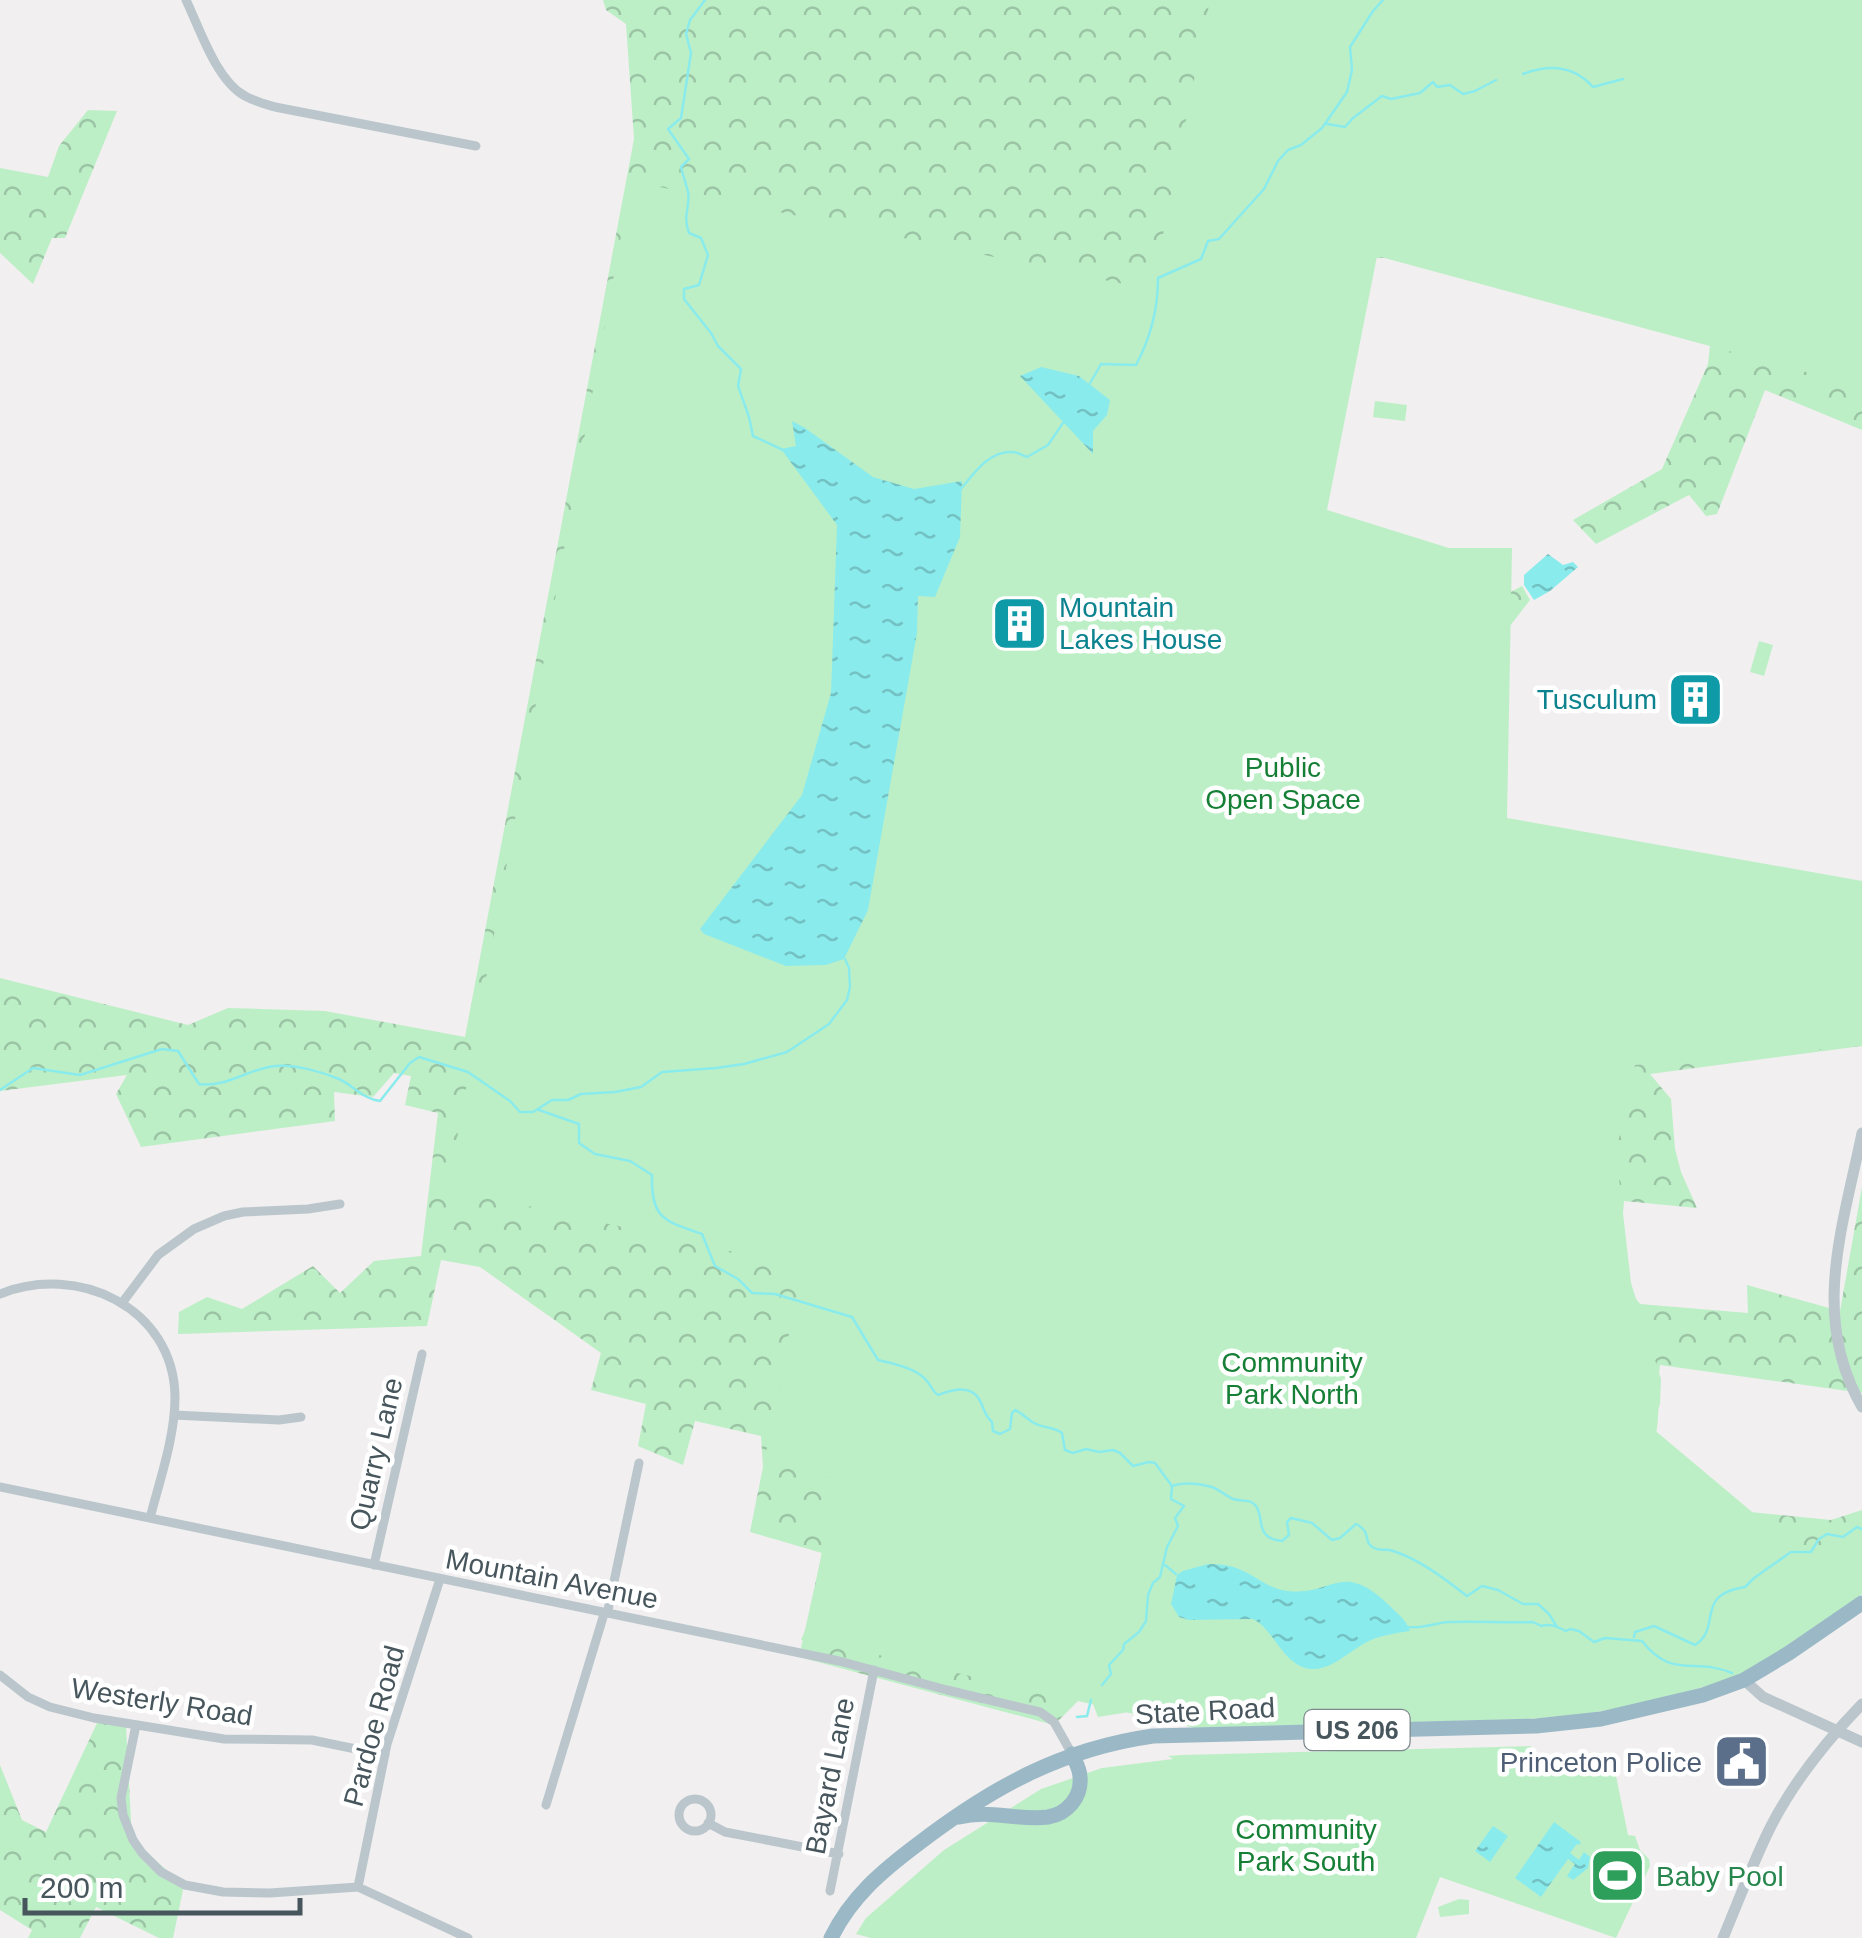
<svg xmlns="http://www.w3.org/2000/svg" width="1862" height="1938" font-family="Helvetica,sans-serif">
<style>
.forest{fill:url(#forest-crowns)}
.green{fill:#bdefc7}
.water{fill:url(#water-ripples)}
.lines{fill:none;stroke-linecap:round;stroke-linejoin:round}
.stream{stroke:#8aebec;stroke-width:2.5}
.minor{stroke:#bac6cc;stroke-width:9}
.tertiary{stroke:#bac6cc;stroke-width:11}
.trunk{stroke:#9ab8c6;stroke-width:15}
.labels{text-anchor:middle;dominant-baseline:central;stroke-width:9;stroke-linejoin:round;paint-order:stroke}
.shield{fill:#fff;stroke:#7e898d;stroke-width:2.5}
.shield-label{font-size:25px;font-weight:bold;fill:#47565c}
.culture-label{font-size:28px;fill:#0d838f;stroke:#fff;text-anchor:start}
.park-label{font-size:28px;fill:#167f36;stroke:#fff}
.street-label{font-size:28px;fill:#47565c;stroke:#fff}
.service-label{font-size:28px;fill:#4e5e75;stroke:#fff;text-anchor:end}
.leisure-label{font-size:28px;fill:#27864d;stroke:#fff;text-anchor:start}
</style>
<defs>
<pattern id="forest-crowns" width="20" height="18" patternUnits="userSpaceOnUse" patternTransform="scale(2.5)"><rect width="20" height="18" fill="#bdefc7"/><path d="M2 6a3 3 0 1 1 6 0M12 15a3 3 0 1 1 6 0" fill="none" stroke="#9bc4a5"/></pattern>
<pattern id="water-ripples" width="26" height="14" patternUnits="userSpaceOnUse" patternTransform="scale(2.5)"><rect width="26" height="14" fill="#8aebec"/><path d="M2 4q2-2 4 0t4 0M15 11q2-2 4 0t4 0" fill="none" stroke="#73c1c2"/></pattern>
</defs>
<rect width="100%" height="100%" fill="#f1efef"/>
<path class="forest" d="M 603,0 L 1862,0 L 1862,430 L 1765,390 L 1717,514 L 1706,516 L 1689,495 L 1596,544 L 1573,520 L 1662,469 L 1708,364 L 1713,317 L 1472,254 L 1312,261 L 1308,697 L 1522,586 L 1530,600 L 1458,693 L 1204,828 L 1862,1046 L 1650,1074 L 1671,1099 L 1675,1149 L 1681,1172 L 1697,1208 L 1624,1201 L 1618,1276 L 1640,1304 L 1748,1313 L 1747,1285 L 1840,1311 L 1862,1187 L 1862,1393 L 1660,1365 C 1656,1390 1662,1421 1653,1445 L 1720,1509 L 1831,1520 L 1862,1510 L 1862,1573 L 1129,1712 L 1098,1717 L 1088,1691 L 1054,1725 L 799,1657 L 822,1553 L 750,1532 L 763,1467 L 761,1436 L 695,1421 L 683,1465 L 638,1446 L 646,1404 L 591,1390 L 601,1353 L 480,1267 L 441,1260 L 427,1326 L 178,1334 L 179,1312 L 207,1297 L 242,1309 L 313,1266 L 340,1293 L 374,1261 L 421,1256 L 438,1113 L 405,1105 L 411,1076 L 394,1073 L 373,1097 L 334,1092 L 335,1121 L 141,1147 L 116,1094 L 127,1075 L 0,1091 L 0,978 L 188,1025 L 228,1008 L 325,1011 L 465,1037 L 634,139 L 626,24 L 606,10 Z
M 88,110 L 117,111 L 65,238 L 52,238 L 33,284 L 0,253 L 0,168 L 48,177 L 59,146 Z
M 98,1721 L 126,1726 L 132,1840 L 184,1885 L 173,1938 L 159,1938 L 96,1907 L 80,1938 L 28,1938 L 32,1930 L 0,1910 L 0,1765 L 22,1820 L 46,1832 Z"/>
<path class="green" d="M 1210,0 L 1862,0 L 1862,390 L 1858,386 L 1377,256 L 1327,510 L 1449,548 L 1512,548 L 1507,818 L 1862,881 L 1862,1046 L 1635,1065 L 1616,1152 L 1631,1283 L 1661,1379 L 1660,1404 L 1652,1428 L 1813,1563 L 1862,1521 L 1862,1594 L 1838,1613 L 1752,1669 L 1721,1682 L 1647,1703 L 1585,1714 L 1529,1719 L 1195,1728 L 879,1655 L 801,1640 L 808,1624 L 836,1479 L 764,1463 L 802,1267 L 448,1188 L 631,181 L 1152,290 Z
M 1375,401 L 1407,405 L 1405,421 L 1373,417 Z
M 1759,641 L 1773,645 L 1764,676 L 1750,672 Z
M 1531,1746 L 1535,1776 L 1612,1756 L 1628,1835 L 1635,1836 L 1640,1850 L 1649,1859 L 1650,1866 L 1616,1938 L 1440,1877 L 1416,1938 L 871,1938 L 856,1934 L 866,1918 L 944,1850 L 1041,1789 L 1102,1768 L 1173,1759 L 1168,1756 L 1181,1755 Z
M 1459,1899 L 1469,1900 L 1469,1914 L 1440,1917 L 1438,1907 Z"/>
<path class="water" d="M 1041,367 L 1079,376 L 1110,400 L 1107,415 L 1093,431 L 1093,454 L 1020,376 Z
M 792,421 L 805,428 L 873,477 L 914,489 L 962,481 L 960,537 L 935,597 L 918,596 L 917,633 L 868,910 L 844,959 L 826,965 L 786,966 L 704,934 L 700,929 L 802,795 L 831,693 L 837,525 L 781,449 L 796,446 Z
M 1548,554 L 1563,565 L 1573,562 L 1578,567 L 1550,591 L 1534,600 L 1524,585 L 1524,575 Z
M 1208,1564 C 1219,1564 1230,1565 1239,1569 C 1254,1575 1267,1587 1282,1590 C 1333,1600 1339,1556 1391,1607 C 1399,1615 1407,1621 1410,1631 C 1396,1633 1384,1635 1371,1640 C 1348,1650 1325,1680 1298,1665 C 1279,1654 1272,1629 1253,1619 L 1189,1620 L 1179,1617 L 1171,1604 L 1177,1575 L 1183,1571 Z
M 1554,1822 L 1581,1842 L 1579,1845 L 1577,1844 L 1570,1853 L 1579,1860 L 1584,1852 L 1590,1857 L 1588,1868 L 1573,1880 L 1567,1876 L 1575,1864 L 1568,1859 L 1541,1897 L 1515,1878 Z
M 1493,1826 L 1508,1836 L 1490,1862 L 1475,1851 Z"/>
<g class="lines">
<path class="stream" d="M 705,0 L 690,20 L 686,34 L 691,53 L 681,118 L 668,129 L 689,159 L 681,167 C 683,176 686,183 688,192 C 691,205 682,215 689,233 L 701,238 L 708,255 L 699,285 L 684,289 L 684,299 L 711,333 L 718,346 L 741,369 L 738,386 L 749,417 L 753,436 L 783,450
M 1523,74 C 1549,64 1574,66 1593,87 L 1623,79
M 1327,124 L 1345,127 L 1353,118 L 1382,96 L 1391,99 L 1420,93 L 1433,82 L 1437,87 L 1450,85 L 1463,94 L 1475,91 L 1496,80
M 1089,385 L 1101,364 L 1136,365 C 1151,337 1158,310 1158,278 L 1201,259 L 1208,241 L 1219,239 L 1264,189 L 1278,161 L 1288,150 L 1301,145 L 1322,128 L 1347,92 L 1352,70 L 1350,47 L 1373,11 L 1383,0
M 960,490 C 973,475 988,451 1012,452 C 1017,452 1022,455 1027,457 L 1048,445 L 1065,420
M 0,1090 L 33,1068 L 80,1075 L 162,1049 L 178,1051 L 199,1084 C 227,1088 249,1068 276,1066 C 295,1064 322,1072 339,1079 C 354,1086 363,1099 380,1101 L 410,1063 L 419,1057 L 468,1072 L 510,1101 L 520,1112 L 533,1112 L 552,1100 L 568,1100 L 581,1094 L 615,1092 L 641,1087 L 662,1072 L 716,1068 L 744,1064 L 787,1052 L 829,1024 L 847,1000 L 850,987 L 849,968 L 845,959
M 539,1110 L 579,1124 L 579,1143 L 595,1154 L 630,1161 L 652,1175 C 651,1219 664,1221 702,1234 L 715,1266 L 738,1279 L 752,1293 L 775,1294 L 852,1317 L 878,1360 C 893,1364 917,1368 927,1381 C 931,1386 933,1392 938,1395 C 951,1390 970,1384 979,1399 C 985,1409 983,1414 992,1422 L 993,1431 L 1000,1434 L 1010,1429 L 1012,1413 L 1015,1410 C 1022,1413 1027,1419 1034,1423 C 1043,1428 1054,1427 1062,1433 L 1065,1450 L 1073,1453 L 1086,1449 L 1099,1452 L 1113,1450 L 1120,1453 L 1133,1466 L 1149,1462 L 1155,1463 L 1172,1486 C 1183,1482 1200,1484 1212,1487 C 1220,1490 1226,1496 1233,1499 C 1241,1502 1250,1498 1256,1506 C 1265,1519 1254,1538 1282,1541 L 1289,1535 L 1287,1522 L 1291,1518 L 1312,1523 L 1332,1540 L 1340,1538 L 1356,1524 C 1373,1533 1362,1542 1374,1548 C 1380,1551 1384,1549 1390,1550 C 1418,1558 1445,1579 1467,1596 L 1482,1586 L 1498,1590 L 1523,1604 L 1538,1604 L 1549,1614 L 1557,1627
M 1165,1565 L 1176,1574
M 1407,1627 C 1422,1629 1434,1623 1449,1622 C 1477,1621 1505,1623 1533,1622 L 1541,1626 C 1550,1623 1558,1627 1566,1631 L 1570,1629 L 1579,1631 L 1594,1642 L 1605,1638 L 1642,1641 C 1672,1680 1695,1657 1732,1673
M 1634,1637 L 1635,1632 L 1654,1626 L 1695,1645 C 1723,1627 1693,1595 1745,1587 L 1754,1578 L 1791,1552 L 1811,1552 L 1819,1539 L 1827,1534 L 1843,1537 L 1857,1527 L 1862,1529
M 1102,1685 L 1111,1674 L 1109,1665 L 1123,1650 L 1124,1644 L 1139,1632 L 1146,1621 L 1148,1595 L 1153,1583 L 1160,1577 L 1167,1547 L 1178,1526 L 1175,1518 L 1184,1506 L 1171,1499 L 1172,1486
M 1077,1717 L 1087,1716 L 1091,1700"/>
<path class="minor" d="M 186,0 C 200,29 216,80 245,96 C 254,101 265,104 275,107 L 476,146
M 0,1294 C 77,1263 174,1307 175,1397 C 175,1437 160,1479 150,1518
M 122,1303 L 158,1255 L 194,1229 L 224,1216 L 243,1212 L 308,1209 L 340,1204
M 174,1415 L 279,1420 L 301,1417
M 0,1487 L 839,1661 L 947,1690 L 1040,1712 L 1054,1722 L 1072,1754
M 374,1565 L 422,1354
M 0,1675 L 28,1697 L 50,1707 L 94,1718 L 224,1739 L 312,1740 L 385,1755
M 136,1725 L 121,1798 L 123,1815 L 133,1840 L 142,1853 L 161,1872 L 185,1885 L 223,1892 L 270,1893 L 358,1887 L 468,1938
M679 1815a16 16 0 1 1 32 0a16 16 0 1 1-32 0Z
M 546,1805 L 604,1614 L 608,1610 L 639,1463
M 708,1823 L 725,1832 L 839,1854
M 358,1887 L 387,1744 L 440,1579
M 830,1891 L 874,1670"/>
<path class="tertiary" d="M 1862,1133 C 1843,1227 1810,1317 1862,1407
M 1744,1680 L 1763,1697 L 1862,1742
M 1723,1938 C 1738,1902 1752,1865 1769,1830 C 1792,1784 1827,1740 1862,1704"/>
<path class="trunk" d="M 959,1817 C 989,1809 1018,1821 1048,1817 C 1067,1814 1082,1797 1080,1777 C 1080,1769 1075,1761 1072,1754
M 831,1938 C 851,1897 882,1871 918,1844 C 991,1788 1061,1749 1153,1736 L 1536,1726 L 1601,1719 L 1703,1695 L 1744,1680 L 1789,1653 L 1862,1603"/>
</g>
<defs>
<symbol id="building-square" viewBox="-11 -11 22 22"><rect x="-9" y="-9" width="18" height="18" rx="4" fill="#0f9aa8" stroke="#fff"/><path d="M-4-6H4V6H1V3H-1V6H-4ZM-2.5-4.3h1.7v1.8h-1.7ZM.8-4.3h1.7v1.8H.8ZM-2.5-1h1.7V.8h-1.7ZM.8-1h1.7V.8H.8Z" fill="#fff"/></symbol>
<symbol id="civic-square" viewBox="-11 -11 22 22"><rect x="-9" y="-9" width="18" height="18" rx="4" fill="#5c6f8a" stroke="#fff"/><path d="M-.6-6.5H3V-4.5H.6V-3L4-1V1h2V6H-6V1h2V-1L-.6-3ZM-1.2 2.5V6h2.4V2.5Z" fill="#fff"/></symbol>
<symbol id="stadium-square" viewBox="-11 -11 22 22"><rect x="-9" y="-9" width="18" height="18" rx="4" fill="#2e9e5b" stroke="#fff"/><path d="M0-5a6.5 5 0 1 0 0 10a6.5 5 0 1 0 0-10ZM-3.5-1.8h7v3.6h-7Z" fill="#fff"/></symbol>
</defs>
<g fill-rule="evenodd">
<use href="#building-square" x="988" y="592" width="63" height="63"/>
<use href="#building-square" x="1664" y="668" width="63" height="63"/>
<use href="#civic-square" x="1710" y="1730" width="63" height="63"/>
<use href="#stadium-square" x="1586" y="1844" width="63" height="63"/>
</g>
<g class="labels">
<rect class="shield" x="1304.5" y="1710" width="105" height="40" rx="8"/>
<g class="shield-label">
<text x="1357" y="1730">US 206</text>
</g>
<g class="culture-label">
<text x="1059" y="607">Mountain<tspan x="1059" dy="32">Lakes House</tspan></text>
<text x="1657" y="699" text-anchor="end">Tusculum</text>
</g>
<g class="park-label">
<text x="1283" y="767">Public<tspan x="1283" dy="32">Open Space</tspan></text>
<text x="1292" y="1362">Community<tspan x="1292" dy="32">Park North</tspan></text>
<text x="1306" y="1829">Community<tspan x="1306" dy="32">Park South</tspan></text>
</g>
<g class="street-label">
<text transform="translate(376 1454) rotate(-77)">Quarry Lane</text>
<text transform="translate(552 1579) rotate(11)">Mountain Avenue</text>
<text transform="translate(162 1702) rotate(9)">Westerly Road</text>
<text transform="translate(1205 1711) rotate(-3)">State Road</text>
<text transform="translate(374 1726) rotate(-75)">Pardoe Road</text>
<text transform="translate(830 1776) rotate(-79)">Bayard Lane</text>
</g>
<g class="service-label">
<text x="1702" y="1762">Princeton Police</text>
</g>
<g class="leisure-label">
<text x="1656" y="1876">Baby Pool</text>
</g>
</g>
<path d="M25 1898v15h275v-15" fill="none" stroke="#47565c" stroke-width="5"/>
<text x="40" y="1898" font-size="30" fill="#47565c" stroke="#ffffff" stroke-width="8" paint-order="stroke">200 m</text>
</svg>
